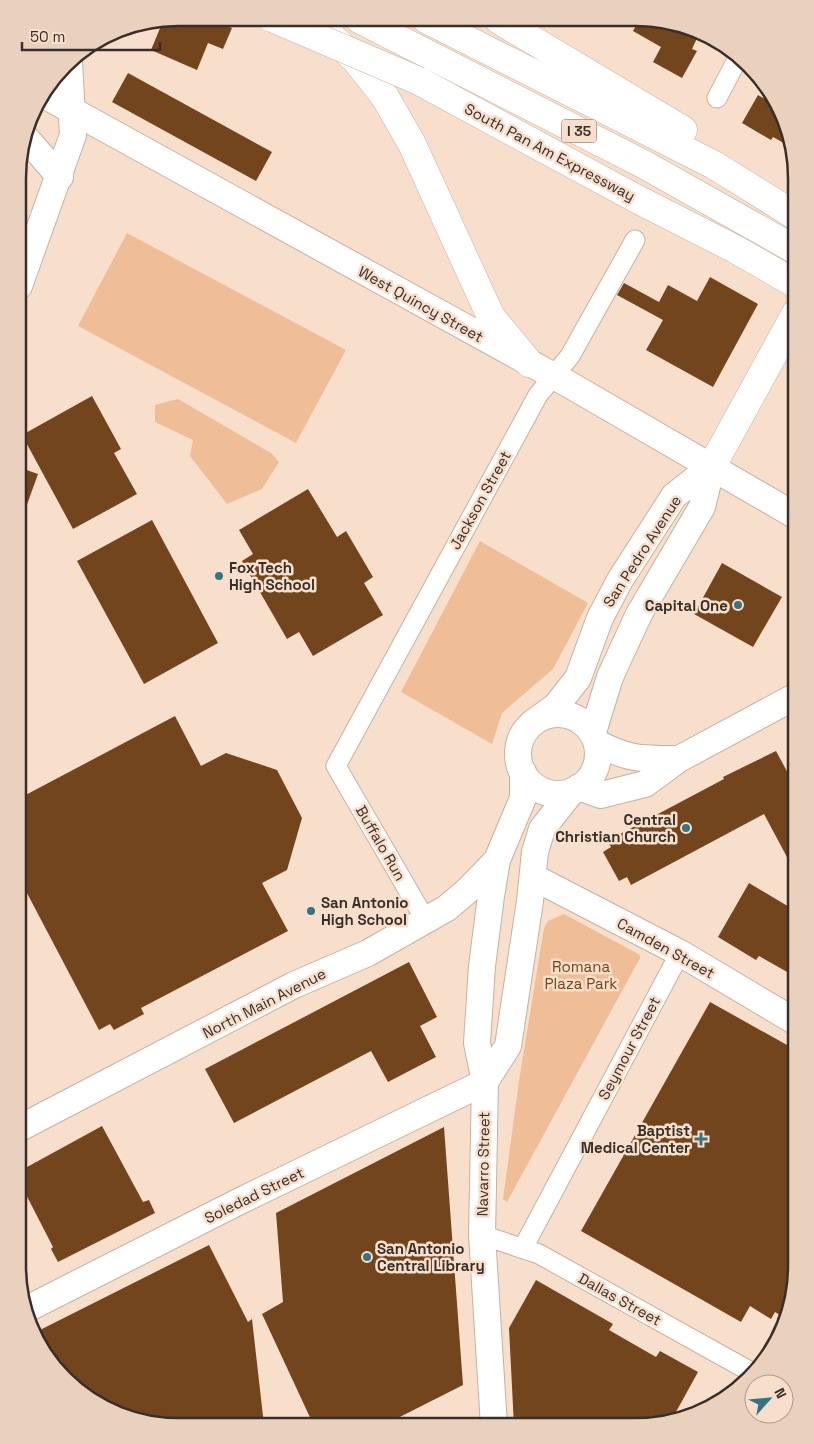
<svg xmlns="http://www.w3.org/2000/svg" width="814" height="1444" font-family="'Space Grotesk',sans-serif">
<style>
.green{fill:#f0be96}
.building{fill:#73451c}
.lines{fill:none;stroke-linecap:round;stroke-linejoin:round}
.street-casing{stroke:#c9b09e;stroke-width:21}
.secondary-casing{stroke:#c9b09e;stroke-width:28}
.primary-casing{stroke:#c9b09e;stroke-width:29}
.highway-casing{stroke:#c9b09e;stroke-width:29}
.street{stroke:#fff;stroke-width:19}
.secondary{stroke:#fff;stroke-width:26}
.primary{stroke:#fff;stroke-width:28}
.highway{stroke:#fff;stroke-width:28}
.highway-bridge-casing{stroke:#c9b09e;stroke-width:29;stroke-linecap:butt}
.highway-bridge{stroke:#fff;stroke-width:28}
.poi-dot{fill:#337586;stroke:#f8dfcb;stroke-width:2}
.labels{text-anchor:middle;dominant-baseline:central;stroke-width:5;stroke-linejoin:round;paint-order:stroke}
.shield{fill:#f8dfcb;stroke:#726459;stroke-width:1}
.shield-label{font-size:14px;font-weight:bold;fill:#392f28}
.street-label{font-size:15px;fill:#392f28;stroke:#f8dfcb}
.poi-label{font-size:15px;font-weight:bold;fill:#392f28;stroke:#f8dfcb;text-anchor:start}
.park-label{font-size:15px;fill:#774515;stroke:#f8dfcb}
.rim{fill:none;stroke:#392f28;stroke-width:2.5}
</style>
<rect width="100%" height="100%" fill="#f8dfcb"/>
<path class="green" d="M 127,233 L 346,350 L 296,443 L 78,326 Z
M 178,399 L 271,453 L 279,462 L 262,489 L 227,504 L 190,456 L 193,440 L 155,422 L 155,405 Z
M 480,541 L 588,603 L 553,669 L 502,713 L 492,744 L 401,692 Z
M 564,914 L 640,955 L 640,958 L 507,1202 L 503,1199 L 519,1081 L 544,928 L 548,921 Z"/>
<path class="building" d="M 179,18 L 208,18 L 232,28 L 223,49 L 208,43 L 197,70 L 151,50 L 163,21 Z
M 639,20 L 667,21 L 698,36 L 692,49 L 697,51 L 682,78 L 653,62 L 661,47 L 633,31 Z
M 128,73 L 272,152 L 256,181 L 112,102 Z
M 758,95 L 772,103 L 788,127 L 791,147 L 773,137 L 771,140 L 742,123 Z
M 710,277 L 758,304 L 713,387 L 646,350 L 663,320 L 617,295 L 624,283 L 659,302 L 668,285 L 697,301 Z
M 92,396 L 121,449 L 114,453 L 137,494 L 73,529 L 22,435 Z
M 18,467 L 38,474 L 20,524 L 18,524 Z
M 308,489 L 337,537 L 346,531 L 373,577 L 364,583 L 383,615 L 313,656 L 299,632 L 287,639 L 242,561 L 253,554 L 239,530 Z
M 152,520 L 218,643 L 144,684 L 77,561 Z
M 722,563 L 782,597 L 753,647 L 694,614 Z
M 175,716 L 201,766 L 226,753 L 277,770 L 302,818 L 287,870 L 262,883 L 288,931 L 141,1008 L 144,1014 L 114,1030 L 110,1024 L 99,1030 L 18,876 L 18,799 Z
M 776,751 L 796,788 L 796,874 L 764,814 L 631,885 L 627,877 L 619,881 L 603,852 L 611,847 L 607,841 L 724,779 L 723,777 Z
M 749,883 L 796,911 L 796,977 L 759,956 L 756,960 L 718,937 Z
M 409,962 L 437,1017 L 420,1026 L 436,1057 L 388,1082 L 371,1051 L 234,1123 L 205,1069 Z
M 710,1002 L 796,1050 L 796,1276 L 786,1319 L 775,1312 L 771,1319 L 750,1306 L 741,1322 L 581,1231 Z
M 102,1126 L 143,1202 L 149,1200 L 155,1213 L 58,1262 L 51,1249 L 53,1247 L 18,1179 L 18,1172 Z
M 444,1127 L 463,1385 L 382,1426 L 314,1426 L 262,1314 L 283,1302 L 276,1213 Z
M 209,1245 L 248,1322 L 252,1319 L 264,1425 L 157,1425 L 80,1393 L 45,1355 L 34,1333 Z
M 536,1280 L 613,1324 L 609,1330 L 656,1357 L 660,1351 L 698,1372 L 671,1421 L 635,1426 L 514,1426 L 509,1328 Z"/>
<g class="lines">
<defs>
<path id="street" d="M 717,98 L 739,56
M 426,921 L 336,766 L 538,395 L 570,356 L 635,240
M 482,1235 L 539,1254 L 753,1373
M 523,1248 L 680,953"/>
<path id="secondary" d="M 44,95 L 570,385 L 796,516
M 25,137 L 60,177
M 19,286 L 73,135 L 69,62
M518 754a40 40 0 1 1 80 0a40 40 0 1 1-80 0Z
M 538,719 L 556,706 L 578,678 L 600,618 L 620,580 L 674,496 L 712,466
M 593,732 L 610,677 L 639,614 L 702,507 L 712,466
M 597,743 C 630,760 642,759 679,759
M 579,787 L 601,795 L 645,784 L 679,759 L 796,696
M 533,877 L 680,953 L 796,1022
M 485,1082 L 508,1046 L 530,901 L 535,852 L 542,829 L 572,791
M 18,1129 L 294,985 L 368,953 L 447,908 L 467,891 L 497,860
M 25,1310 L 240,1201 L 485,1082
M 494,1426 L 482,1235 L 485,1082 L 477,1043 L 482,966 L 491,896 L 497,860 L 523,798 L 523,772"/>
<path id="primary" d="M 712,466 L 796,313"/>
<path id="highway" d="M 312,18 L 356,60 L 385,97 L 412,144 L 491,317 L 529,363
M 359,19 L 645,165 L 796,250
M 426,19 L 714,165 L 796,216
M 499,20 L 683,130
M 419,81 L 635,198 L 735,249 L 796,284"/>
</defs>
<use href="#street" class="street-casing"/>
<use href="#secondary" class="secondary-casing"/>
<use href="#primary" class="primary-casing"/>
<use href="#highway" class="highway-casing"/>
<use href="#street" class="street"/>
<use href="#secondary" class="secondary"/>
<use href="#primary" class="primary"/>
<use href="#highway" class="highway"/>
<defs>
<path id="highway-bridge" d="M 272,18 L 419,81"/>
</defs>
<use href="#highway-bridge" class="highway-bridge-casing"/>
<use href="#highway-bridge" class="highway-bridge"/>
</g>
<g class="poi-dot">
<circle cx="219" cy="576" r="5"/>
<circle cx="738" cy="605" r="5"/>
<circle cx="686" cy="828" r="5"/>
<circle cx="311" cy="911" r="5"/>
<path d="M698.5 1131.5h5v5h5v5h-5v5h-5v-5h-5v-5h5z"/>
<circle cx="367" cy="1257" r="5"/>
</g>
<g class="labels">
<rect class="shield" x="561.5" y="119.5" width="35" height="23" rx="4"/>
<g class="shield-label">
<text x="579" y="131">I 35</text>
</g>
<g class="street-label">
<text transform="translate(550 152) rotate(28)">South Pan Am Expressway</text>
<text transform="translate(421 304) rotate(29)">West Quincy Street</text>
<text transform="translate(480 500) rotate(-61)">Jackson Street</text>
<text transform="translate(642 551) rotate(-57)">San Pedro Avenue</text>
<text transform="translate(381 843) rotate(60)">Buffalo Run</text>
<text transform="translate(666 948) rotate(29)">Camden Street</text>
<text transform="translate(264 1003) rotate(-27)">North Main Avenue</text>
<text transform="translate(629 1048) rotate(-62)">Seymour Street</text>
<text transform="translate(483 1164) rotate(-89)">Navarro Street</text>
<text transform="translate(254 1195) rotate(-26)">Soledad Street</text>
<text transform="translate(620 1299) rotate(29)">Dallas Street</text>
</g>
<g class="poi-label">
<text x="229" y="567">Fox Tech<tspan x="229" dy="17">High School</tspan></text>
<text x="728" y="605" text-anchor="end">Capital One</text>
<text x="676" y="819" text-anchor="end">Central<tspan x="676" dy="17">Christian Church</tspan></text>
<text x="321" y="902">San Antonio<tspan x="321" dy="17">High School</tspan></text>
<text x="690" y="1130" text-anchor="end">Baptist<tspan x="690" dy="17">Medical Center</tspan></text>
<text x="377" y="1248">San Antonio<tspan x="377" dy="17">Central Library</tspan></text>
</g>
<g class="park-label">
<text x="581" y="966">Romana<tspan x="581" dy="17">Plaza Park</tspan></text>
</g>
</g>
<path d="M0 0H814V1444H0ZM178 26H636A152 152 0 0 1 788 178V1266A152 152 0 0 1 636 1418H178A152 152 0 0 1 26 1266V178A152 152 0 0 1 178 26Z" fill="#e9d1be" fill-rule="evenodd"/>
<path class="rim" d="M178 26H636A152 152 0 0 1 788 178V1266A152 152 0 0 1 636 1418H178A152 152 0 0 1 26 1266V178A152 152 0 0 1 178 26Z"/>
<g transform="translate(769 1399) rotate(63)"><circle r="24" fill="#f8dfcb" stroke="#ac998a"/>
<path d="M0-4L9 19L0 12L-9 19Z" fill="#337586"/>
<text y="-8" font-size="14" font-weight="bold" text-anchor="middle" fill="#392f28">N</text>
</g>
<path d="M22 42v8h138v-8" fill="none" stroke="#392f28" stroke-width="2.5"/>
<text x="30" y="42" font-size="15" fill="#392f28" stroke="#f8dfcb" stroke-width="4" paint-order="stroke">50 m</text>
</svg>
